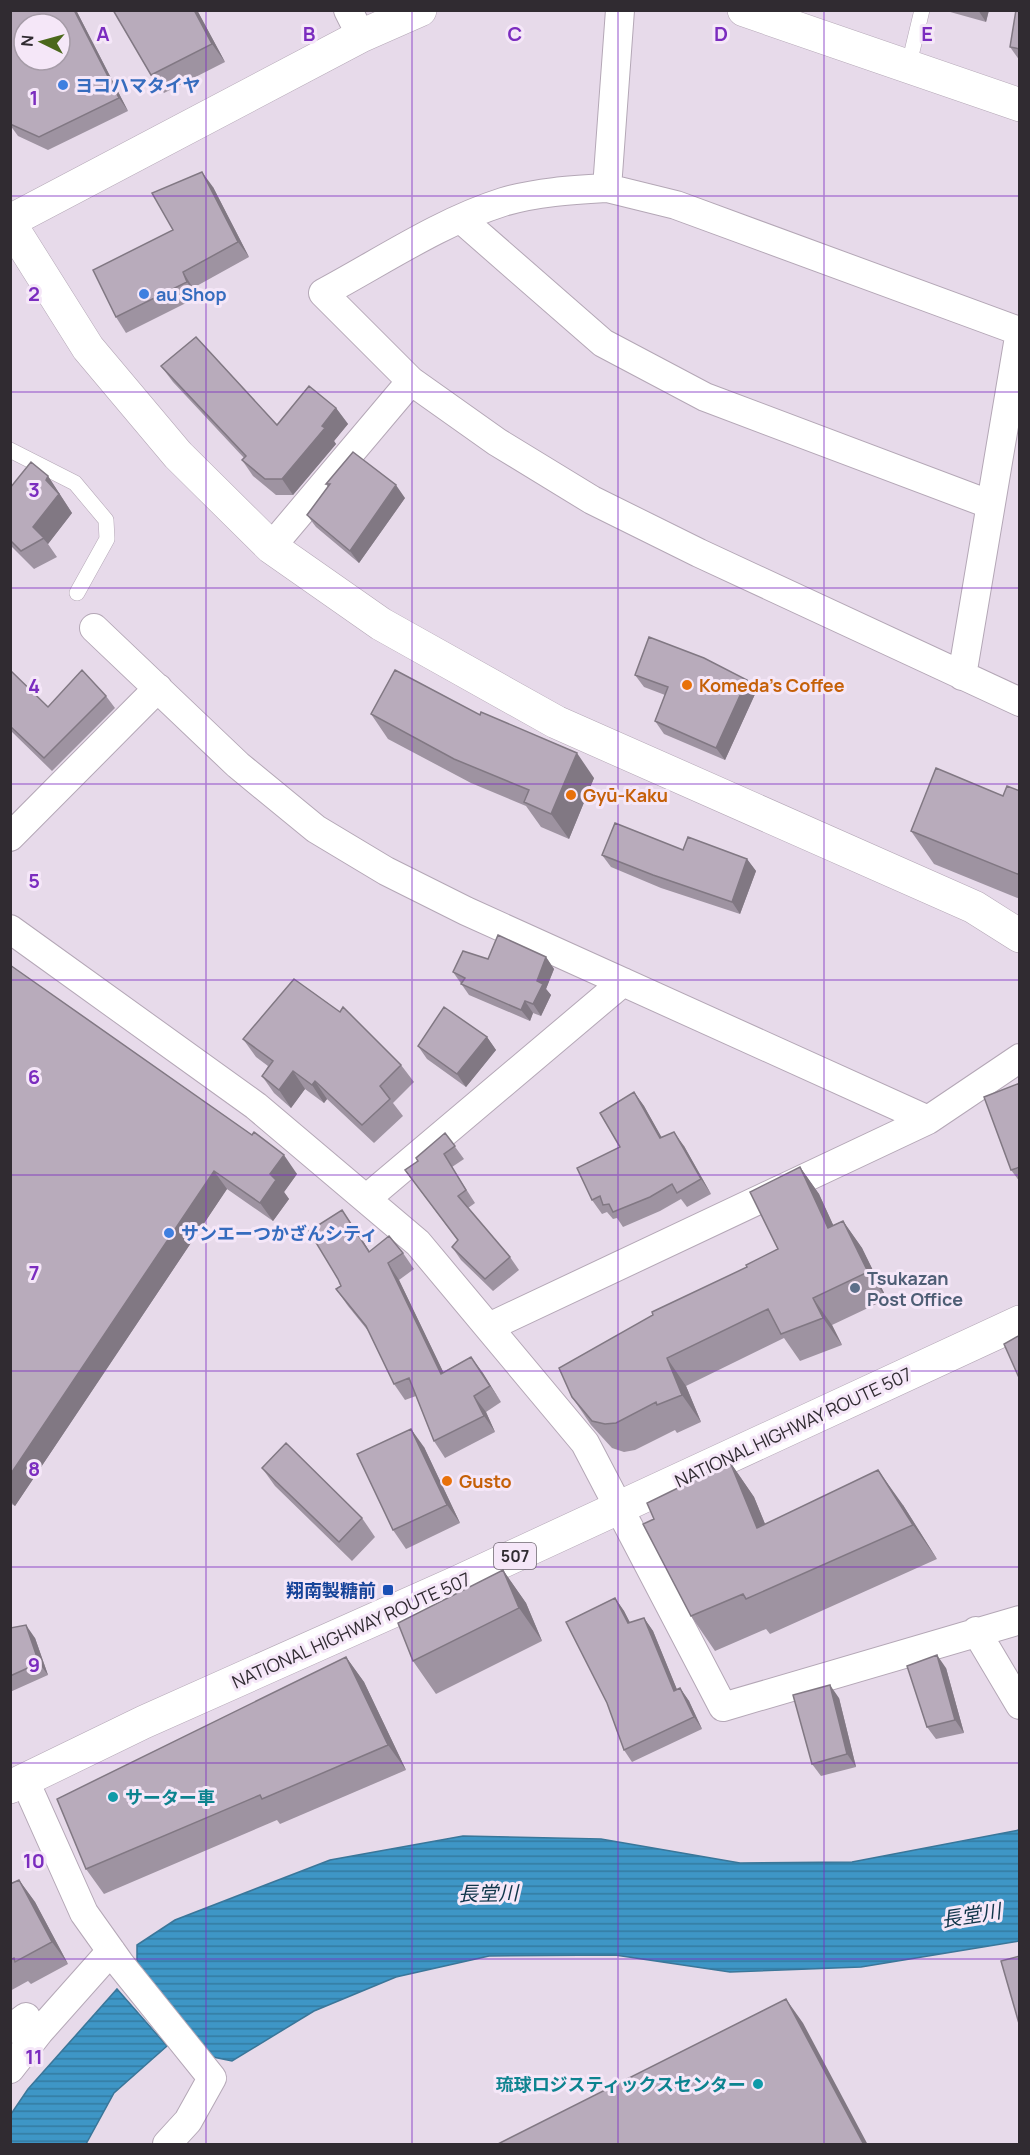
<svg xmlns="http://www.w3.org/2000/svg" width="1030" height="2155" font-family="Manrope,'Noto Sans JP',sans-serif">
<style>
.water{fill:url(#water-rules);stroke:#3a7699;stroke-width:1.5}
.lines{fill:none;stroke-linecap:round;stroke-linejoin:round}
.service-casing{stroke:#b4a7b6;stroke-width:16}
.minor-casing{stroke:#b4a7b6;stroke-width:30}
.tertiary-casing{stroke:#b4a7b6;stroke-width:34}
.trunk-casing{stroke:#b4a7b6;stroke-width:34}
.service{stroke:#fff;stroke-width:15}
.minor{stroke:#fff;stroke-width:28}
.tertiary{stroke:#fff;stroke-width:33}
.trunk{stroke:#fff;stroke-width:33}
.wall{fill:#9e93a1}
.shaded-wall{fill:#817883}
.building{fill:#b8abbb;stroke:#817883;stroke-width:1.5;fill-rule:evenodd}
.grid{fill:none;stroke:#7b2cbf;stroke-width:1.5;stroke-opacity:0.55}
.shop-dot{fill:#3f7fe0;stroke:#f5e7f8;stroke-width:2}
.food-dot{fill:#e8710a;stroke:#f5e7f8;stroke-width:2}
.service-dot{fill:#5c6f8a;stroke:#f5e7f8;stroke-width:2}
.transit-dot{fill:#1a4fb4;stroke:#f5e7f8;stroke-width:2}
.culture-dot{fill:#0f9aa8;stroke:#f5e7f8;stroke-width:2}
.labels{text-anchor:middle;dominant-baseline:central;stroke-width:6;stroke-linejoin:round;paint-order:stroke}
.shield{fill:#f5e7f8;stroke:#6b636d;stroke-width:1.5}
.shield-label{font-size:16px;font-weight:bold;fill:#302b31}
.shop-label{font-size:18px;font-weight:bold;fill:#366cbe;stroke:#f5e7f8;text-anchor:start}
.food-label{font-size:18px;font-weight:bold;fill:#c56008;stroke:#f5e7f8;text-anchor:start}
.service-label{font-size:18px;font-weight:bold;fill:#4e5e75;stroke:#f5e7f8;text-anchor:start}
.street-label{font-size:18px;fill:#302b31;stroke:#f5e7f8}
.transit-label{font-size:18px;font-weight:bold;fill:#164399;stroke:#f5e7f8;text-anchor:end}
.culture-label{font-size:18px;font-weight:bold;fill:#0d838f;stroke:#f5e7f8;text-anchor:start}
.water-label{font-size:20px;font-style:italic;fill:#10364a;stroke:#f5e7f8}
.grid-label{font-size:20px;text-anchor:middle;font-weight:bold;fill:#7b2cbf;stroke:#f5e7f8;stroke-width:6;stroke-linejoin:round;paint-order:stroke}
</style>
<defs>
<pattern id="water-rules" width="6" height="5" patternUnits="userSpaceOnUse" patternTransform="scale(1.5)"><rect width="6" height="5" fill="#3e96c6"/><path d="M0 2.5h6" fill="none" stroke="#347ba1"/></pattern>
</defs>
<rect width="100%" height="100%" fill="#e7daea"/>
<path class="water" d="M 1019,1830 L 1019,1941 L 861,1967 L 730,1972 L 615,1955 L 489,1956 L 396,1977 L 314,2011 L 232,2061 L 213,2057 L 137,1964 L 137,1945 L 175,1920 L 330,1860 L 463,1836 L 601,1839 L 740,1863 L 852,1862 Z
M 117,1989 L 167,2046 L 114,2093 L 86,2144 L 11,2144 L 11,2114 L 28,2089 Z"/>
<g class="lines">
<defs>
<path id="service" d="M 908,68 L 922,10
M 10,450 L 75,483 L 106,520 L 107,539 L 77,593"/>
<path id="minor" d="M 348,10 L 361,36
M 620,10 L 607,188 C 572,190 536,192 503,202 C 440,222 381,262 323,293 L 411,381 L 497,442 L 592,500 L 699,553 L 1020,702
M 607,188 L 676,205 L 1019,331
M 461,219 L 603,343 L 705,397 L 989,504
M 271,547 L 411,381
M 94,628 L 238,765 L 316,829 L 386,871 L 466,911 L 928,1120
M 962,676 L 1020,331
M 10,837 L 158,688
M 10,929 L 256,1106 L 418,1243 L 585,1443 L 723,1707 L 1020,1620
M 366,1199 L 623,982
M 489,1327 L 928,1120 L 1020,1058
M 976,1631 L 1020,1705
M 25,1781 L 84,1913 L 121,1965 L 212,2078 L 188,2121 L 167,2144
M 10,2029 L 26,2017
M 10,2069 L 39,2032 L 111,1951"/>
<path id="tertiary" d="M 744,10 L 1020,105
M 10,221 L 361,36 L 420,10
M 10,224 L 88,348 L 178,455 L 271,547 L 381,624 L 556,722 L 974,907 L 1020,936"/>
<path id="trunk" d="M 10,1787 L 144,1722 L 458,1582 L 1020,1322"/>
</defs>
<use href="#service" class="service-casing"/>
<use href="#minor" class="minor-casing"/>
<use href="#tertiary" class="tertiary-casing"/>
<use href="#trunk" class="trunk-casing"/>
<use href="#service" class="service"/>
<use href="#minor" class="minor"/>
<use href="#tertiary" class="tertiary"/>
<use href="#trunk" class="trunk"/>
</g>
<path class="wall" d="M 10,10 L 76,10 L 128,111 L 48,150 L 18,136 L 10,125 Z
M 197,10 L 225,62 L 164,93 L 151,75 Z
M 943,10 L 989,10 L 986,22 Z
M 1020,10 L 1020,61 L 1010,47 Z
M 213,187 L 249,257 L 193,288 L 198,297 L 126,333 L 116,317 L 173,230 Z
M 161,366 L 277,425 L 336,408 L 348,424 L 334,441 L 336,444 L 293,495 L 276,495 L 253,476 L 242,460 L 244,458 L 173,382 Z
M 48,476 L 72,513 L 48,544 L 57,557 L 34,569 L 10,545 L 10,488 Z
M 326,484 L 405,498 L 359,563 L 316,527 L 307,515 L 328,487 Z
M 10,670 L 48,707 L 106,696 L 115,708 L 52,771 L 10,730 Z
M 635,675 L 747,680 L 756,692 L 725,760 L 664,734 L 655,721 L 665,695 L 644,687 Z
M 371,714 L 594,778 L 569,839 L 541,827 L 526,806 L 471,783 L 388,739 Z
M 1020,791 L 1020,899 L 934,864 L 911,831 L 1003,796 Z
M 683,850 L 747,859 L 756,871 L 740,914 L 661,888 L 611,867 L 602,855 Z
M 546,957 L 554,969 L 546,989 L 551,995 L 541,1016 L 533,1013 L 530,1021 L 469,995 L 453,972 L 488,959 Z
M 10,965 L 297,1174 L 284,1192 L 289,1199 L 273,1221 L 227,1189 L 15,1506 L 10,1503 Z
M 487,1037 L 496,1050 L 466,1087 L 427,1059 L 418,1046 Z
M 243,1039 L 401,1065 L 414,1082 L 393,1103 L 403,1116 L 374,1143 L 327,1099 L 324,1103 L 305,1089 L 291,1108 L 274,1093 L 262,1076 L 268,1066 L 256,1057 Z
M 1020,1083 L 1020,1182 L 1011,1170 Z
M 634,1092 L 644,1106 L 661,1137 L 684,1146 L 711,1194 L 687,1207 L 681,1199 L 660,1211 L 623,1227 L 617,1218 L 613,1219 L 607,1212 L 602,1214 L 592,1200 L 620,1147 Z
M 445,1133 L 464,1159 L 452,1167 L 475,1203 L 468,1208 L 510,1257 L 519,1270 L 493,1291 L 461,1260 L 452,1247 L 458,1241 L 405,1170 L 418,1161 Z
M 800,1167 L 819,1194 L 833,1225 L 843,1221 L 862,1248 L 887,1299 L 832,1325 L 842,1345 L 800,1361 L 784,1338 L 686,1386 L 701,1422 L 677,1433 L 675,1430 L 635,1450 L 624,1452 L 612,1448 L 591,1425 L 572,1397 L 747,1267 L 778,1249 Z
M 353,1226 L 370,1252 L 403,1253 L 414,1269 L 399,1280 L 443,1372 L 471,1357 L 501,1402 L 486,1412 L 495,1432 L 445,1458 L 434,1441 L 416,1396 L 405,1400 L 394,1384 L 369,1332 L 348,1306 L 336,1289 L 341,1286 Z
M 424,1447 L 460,1523 L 406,1549 L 393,1530 Z
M 730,1462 L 754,1497 L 765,1524 L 903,1505 L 937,1559 L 770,1634 L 766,1629 L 715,1651 L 691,1616 Z
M 262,1468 L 362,1518 L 375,1537 L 352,1561 L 275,1486 Z
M 503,1570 L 526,1603 L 542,1641 L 436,1694 L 413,1661 Z
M 615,1598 L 624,1611 L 630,1623 L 644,1618 L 653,1631 L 677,1690 L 680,1688 L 689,1701 L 702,1729 L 632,1762 L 624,1750 Z
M 10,1628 L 35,1638 L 48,1675 L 10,1692 Z
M 346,1657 L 364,1682 L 406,1770 L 280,1824 L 277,1820 L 104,1894 L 86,1869 Z
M 946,1668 L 964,1733 L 936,1739 L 927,1727 Z
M 839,1698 L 856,1767 L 821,1776 L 812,1764 Z
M 19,1880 L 35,1902 L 68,1964 L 31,1984 L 28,1981 L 10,1991 L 10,1884 Z"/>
<path class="shaded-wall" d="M 74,10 L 76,10 L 128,111 L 119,98 Z
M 194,10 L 197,10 L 225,62 L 212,44 Z
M 978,10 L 989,10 L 986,22 Z
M 202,172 L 213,187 L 249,257 L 238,242 Z
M 183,272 L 193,288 L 198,297 L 187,282 Z
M 336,408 L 348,424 L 334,441 L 336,444 L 293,495 L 282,479 L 322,426 Z
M 48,476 L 72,513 L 48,544 L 33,527 L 46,480 Z
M 396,485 L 405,498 L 359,563 L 350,551 Z
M 747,680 L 756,692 L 725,760 L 716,748 Z
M 577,753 L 594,778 L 569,839 L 551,814 Z
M 747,859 L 756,871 L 740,914 L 732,902 Z
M 546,957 L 554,969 L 546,989 L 551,995 L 541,1016 L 533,1004 L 537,981 Z
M 525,1001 L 533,1013 L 530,1021 L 521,1010 Z
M 487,1037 L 496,1050 L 466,1087 L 457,1074 Z
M 293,1071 L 305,1089 L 291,1108 L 279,1090 Z
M 315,1081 L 327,1099 L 324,1103 L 312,1085 Z
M 634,1092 L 644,1106 L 670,1152 L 660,1138 Z
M 674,1132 L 684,1146 L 711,1194 L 701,1179 Z
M 284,1155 L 297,1174 L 284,1192 L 289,1199 L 273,1221 L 260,1203 L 270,1174 Z
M 800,1167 L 819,1194 L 847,1255 L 828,1228 Z
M 214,1171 L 227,1189 L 15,1506 L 10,1500 L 10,1475 Z
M 342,1210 L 353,1226 L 381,1269 L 369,1252 Z
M 843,1221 L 862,1248 L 887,1299 L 868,1272 Z
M 388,1263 L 399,1280 L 452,1390 L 441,1374 Z
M 813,1298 L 832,1325 L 842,1345 L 823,1318 Z
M 471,1357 L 483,1373 L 501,1402 L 490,1386 Z
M 667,1358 L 686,1386 L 701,1422 L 682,1395 Z
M 474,1396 L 486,1412 L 495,1432 L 484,1416 Z
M 411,1429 L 424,1447 L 460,1523 L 447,1505 Z
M 730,1462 L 754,1497 L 781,1563 L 757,1528 Z
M 878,1470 L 903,1505 L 937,1559 L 913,1525 Z
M 503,1570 L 526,1603 L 542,1641 L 519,1608 Z
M 615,1598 L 624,1611 L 637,1636 L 628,1623 Z
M 644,1618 L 653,1631 L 683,1704 L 674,1691 Z
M 26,1625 L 35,1638 L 48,1675 L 39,1663 Z
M 937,1655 L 946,1668 L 964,1733 L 955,1720 Z
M 346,1657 L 364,1682 L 406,1770 L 388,1745 Z
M 830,1685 L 839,1698 L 856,1767 L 847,1754 Z
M 680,1688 L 689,1701 L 702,1729 L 694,1717 Z
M 19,1880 L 35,1902 L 68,1964 L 52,1942 Z
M 786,1999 L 803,2023 L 868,2145 L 864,2145 Z"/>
<path class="building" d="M 10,10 L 74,10 L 119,98 L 39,137 L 10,124 ZM 24,24 L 60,24 L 60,60 L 24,60 Z
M 113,10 L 194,10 L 212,44 L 151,75 Z
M 1016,10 L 1020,10 L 1020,49 L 1010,47 Z
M 202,172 L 238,242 L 183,272 L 187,282 L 116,317 L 93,270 L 173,230 L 152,193 Z
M 196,337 L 277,425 L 309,386 L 336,408 L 322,426 L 325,428 L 282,479 L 265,479 L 242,460 L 246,456 L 161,366 Z
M 353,452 L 396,485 L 350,551 L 307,515 L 330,484 L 326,484 Z
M 31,462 L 48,476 L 46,480 L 59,494 L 33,527 L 44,538 L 21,551 L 10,540 L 10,488 Z
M 649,637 L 704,658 L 747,680 L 716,748 L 655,721 L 668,687 L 635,675 Z
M 10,670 L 48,707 L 82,670 L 106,696 L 44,758 L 10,726 Z
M 395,670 L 480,715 L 481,712 L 577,753 L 551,814 L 524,802 L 529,790 L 454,759 L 371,714 Z
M 936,768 L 1003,796 L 1007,786 L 1020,791 L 1020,875 L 911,831 Z
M 615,823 L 683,850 L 688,837 L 747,859 L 732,902 L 653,875 L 602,855 Z
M 498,935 L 546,957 L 537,981 L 543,984 L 533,1004 L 525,1001 L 521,1010 L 461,984 L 465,978 L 453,972 L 463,951 L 488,959 Z
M 10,965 L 252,1135 L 254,1132 L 284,1155 L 270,1174 L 276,1180 L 260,1203 L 214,1171 L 10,1475 Z
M 294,979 L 340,1012 L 343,1007 L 401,1065 L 380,1086 L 390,1099 L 362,1125 L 315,1081 L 312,1085 L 293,1071 L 279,1090 L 262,1076 L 273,1061 L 243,1039 Z
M 444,1007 L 487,1037 L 457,1074 L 418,1046 Z
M 1020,1083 L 1020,1167 L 1011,1170 L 984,1097 Z
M 634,1092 L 660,1138 L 674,1132 L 701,1179 L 677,1193 L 672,1184 L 650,1197 L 613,1212 L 609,1204 L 603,1205 L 600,1196 L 592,1200 L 577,1168 L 620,1147 L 600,1113 Z
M 445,1133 L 455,1146 L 444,1154 L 466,1190 L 458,1196 L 510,1257 L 485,1279 L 452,1247 L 458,1240 L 405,1170 L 418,1161 L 416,1158 Z
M 800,1167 L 828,1228 L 843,1221 L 868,1272 L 813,1298 L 823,1318 L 781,1334 L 768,1309 L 667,1358 L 682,1395 L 657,1405 L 656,1402 L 616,1423 L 605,1424 L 592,1421 L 572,1397 L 559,1368 L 653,1315 L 652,1312 L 747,1267 L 746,1265 L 778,1249 L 750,1192 Z
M 342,1210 L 369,1252 L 389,1236 L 403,1253 L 388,1263 L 441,1374 L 471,1357 L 490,1386 L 474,1396 L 484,1416 L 434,1441 L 409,1378 L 394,1384 L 366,1326 L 336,1289 L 341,1286 L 338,1279 L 309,1231 Z
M 1020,1335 L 1020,1380 L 1004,1344 Z
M 411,1429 L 447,1505 L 393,1530 L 357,1454 Z
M 286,1443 L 362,1518 L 339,1542 L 262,1468 Z
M 730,1462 L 757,1528 L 878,1470 L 913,1525 L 746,1599 L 743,1594 L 691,1616 L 643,1524 L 654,1519 L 647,1503 L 682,1486 L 681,1483 Z
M 503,1570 L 519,1608 L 413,1661 L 398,1623 Z
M 615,1598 L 628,1623 L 644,1618 L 674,1691 L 680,1688 L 694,1717 L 624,1750 L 607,1703 L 566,1622 Z
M 26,1625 L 39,1663 L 10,1676 L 10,1628 Z
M 937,1655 L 955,1720 L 927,1727 L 907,1666 Z
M 346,1657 L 388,1745 L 262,1799 L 260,1795 L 86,1869 L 57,1799 Z
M 830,1685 L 847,1754 L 812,1764 L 793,1695 Z
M 19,1880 L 52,1942 L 15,1962 L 14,1958 L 10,1960 L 10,1884 Z
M 1020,1956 L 1020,2027 L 1001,1961 Z
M 786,1999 L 864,2145 L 496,2145 Z"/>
<path class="grid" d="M 206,10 L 206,2144M 412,10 L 412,2144M 618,10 L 618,2144M 824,10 L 824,2144M 10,196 L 1020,196M 10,392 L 1020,392M 10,588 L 1020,588M 10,784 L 1020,784M 10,980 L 1020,980M 10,1175 L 1020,1175M 10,1371 L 1020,1371M 10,1567 L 1020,1567M 10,1763 L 1020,1763M 10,1959 L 1020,1959"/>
<g class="shop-dot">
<circle cx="63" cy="85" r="6"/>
<circle cx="144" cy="294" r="6"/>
<circle cx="169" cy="1233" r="6"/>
</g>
<g class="food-dot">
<circle cx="687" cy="685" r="6"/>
<circle cx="571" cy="795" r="6"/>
<circle cx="447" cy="1481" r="6"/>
</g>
<circle class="service-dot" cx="855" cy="1288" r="6"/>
<rect class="transit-dot" x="382" y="1584" width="12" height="12" rx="3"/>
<g class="culture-dot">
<circle cx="113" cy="1797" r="6"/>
<circle cx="758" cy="2084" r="6"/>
</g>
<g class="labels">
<rect class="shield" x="494" y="1543" width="42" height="26" rx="4.5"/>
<g class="shield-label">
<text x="515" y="1556">507</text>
</g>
<g class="shop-label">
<text x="75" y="85">ヨコハマタイヤ</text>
<text x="156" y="294">au Shop</text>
<text x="181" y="1233">サンエーつかざんシティ</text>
</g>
<g class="food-label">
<text x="699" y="685">Komeda's Coffee</text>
<text x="583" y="795">Gyū-Kaku</text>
<text x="459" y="1481">Gusto</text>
</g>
<g class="service-label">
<text x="867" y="1278">Tsukazan<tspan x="867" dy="21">Post Office</tspan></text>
</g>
<g class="street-label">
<text transform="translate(793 1427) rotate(-25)">NATIONAL HIGHWAY ROUTE 507</text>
<text transform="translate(351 1630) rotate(-24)">NATIONAL HIGHWAY ROUTE 507</text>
</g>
<g class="transit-label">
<text x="376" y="1590">翔南製糖前</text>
</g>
<g class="culture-label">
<text x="125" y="1797">サーター車</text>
<text x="746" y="2084" text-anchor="end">琉球ロジスティックスセンター</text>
</g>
<g class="water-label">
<text transform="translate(488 1893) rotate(-1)">長堂川</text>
<text transform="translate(971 1915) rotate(-9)">長堂川</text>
</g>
</g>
<g class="grid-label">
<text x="103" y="41">A</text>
<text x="309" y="41">B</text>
<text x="515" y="41">C</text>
<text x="721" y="41">D</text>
<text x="927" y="41">E</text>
<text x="34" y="105">1</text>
<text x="34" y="301">2</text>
<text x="34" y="497">3</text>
<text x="34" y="693">4</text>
<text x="34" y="888">5</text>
<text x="34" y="1084">6</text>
<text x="34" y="1280">7</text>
<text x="34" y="1476">8</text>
<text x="34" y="1672">9</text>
<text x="34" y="1868">10</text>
<text x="34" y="2064">11</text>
</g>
<rect width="1030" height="2155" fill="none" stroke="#302b31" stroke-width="24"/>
<g transform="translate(42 42) rotate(275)"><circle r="28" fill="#f5e7f8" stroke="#a69ca8" stroke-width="1.5"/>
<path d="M0-4.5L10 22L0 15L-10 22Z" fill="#4b681b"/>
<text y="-9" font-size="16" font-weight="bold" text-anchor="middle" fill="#302b31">N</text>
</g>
</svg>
